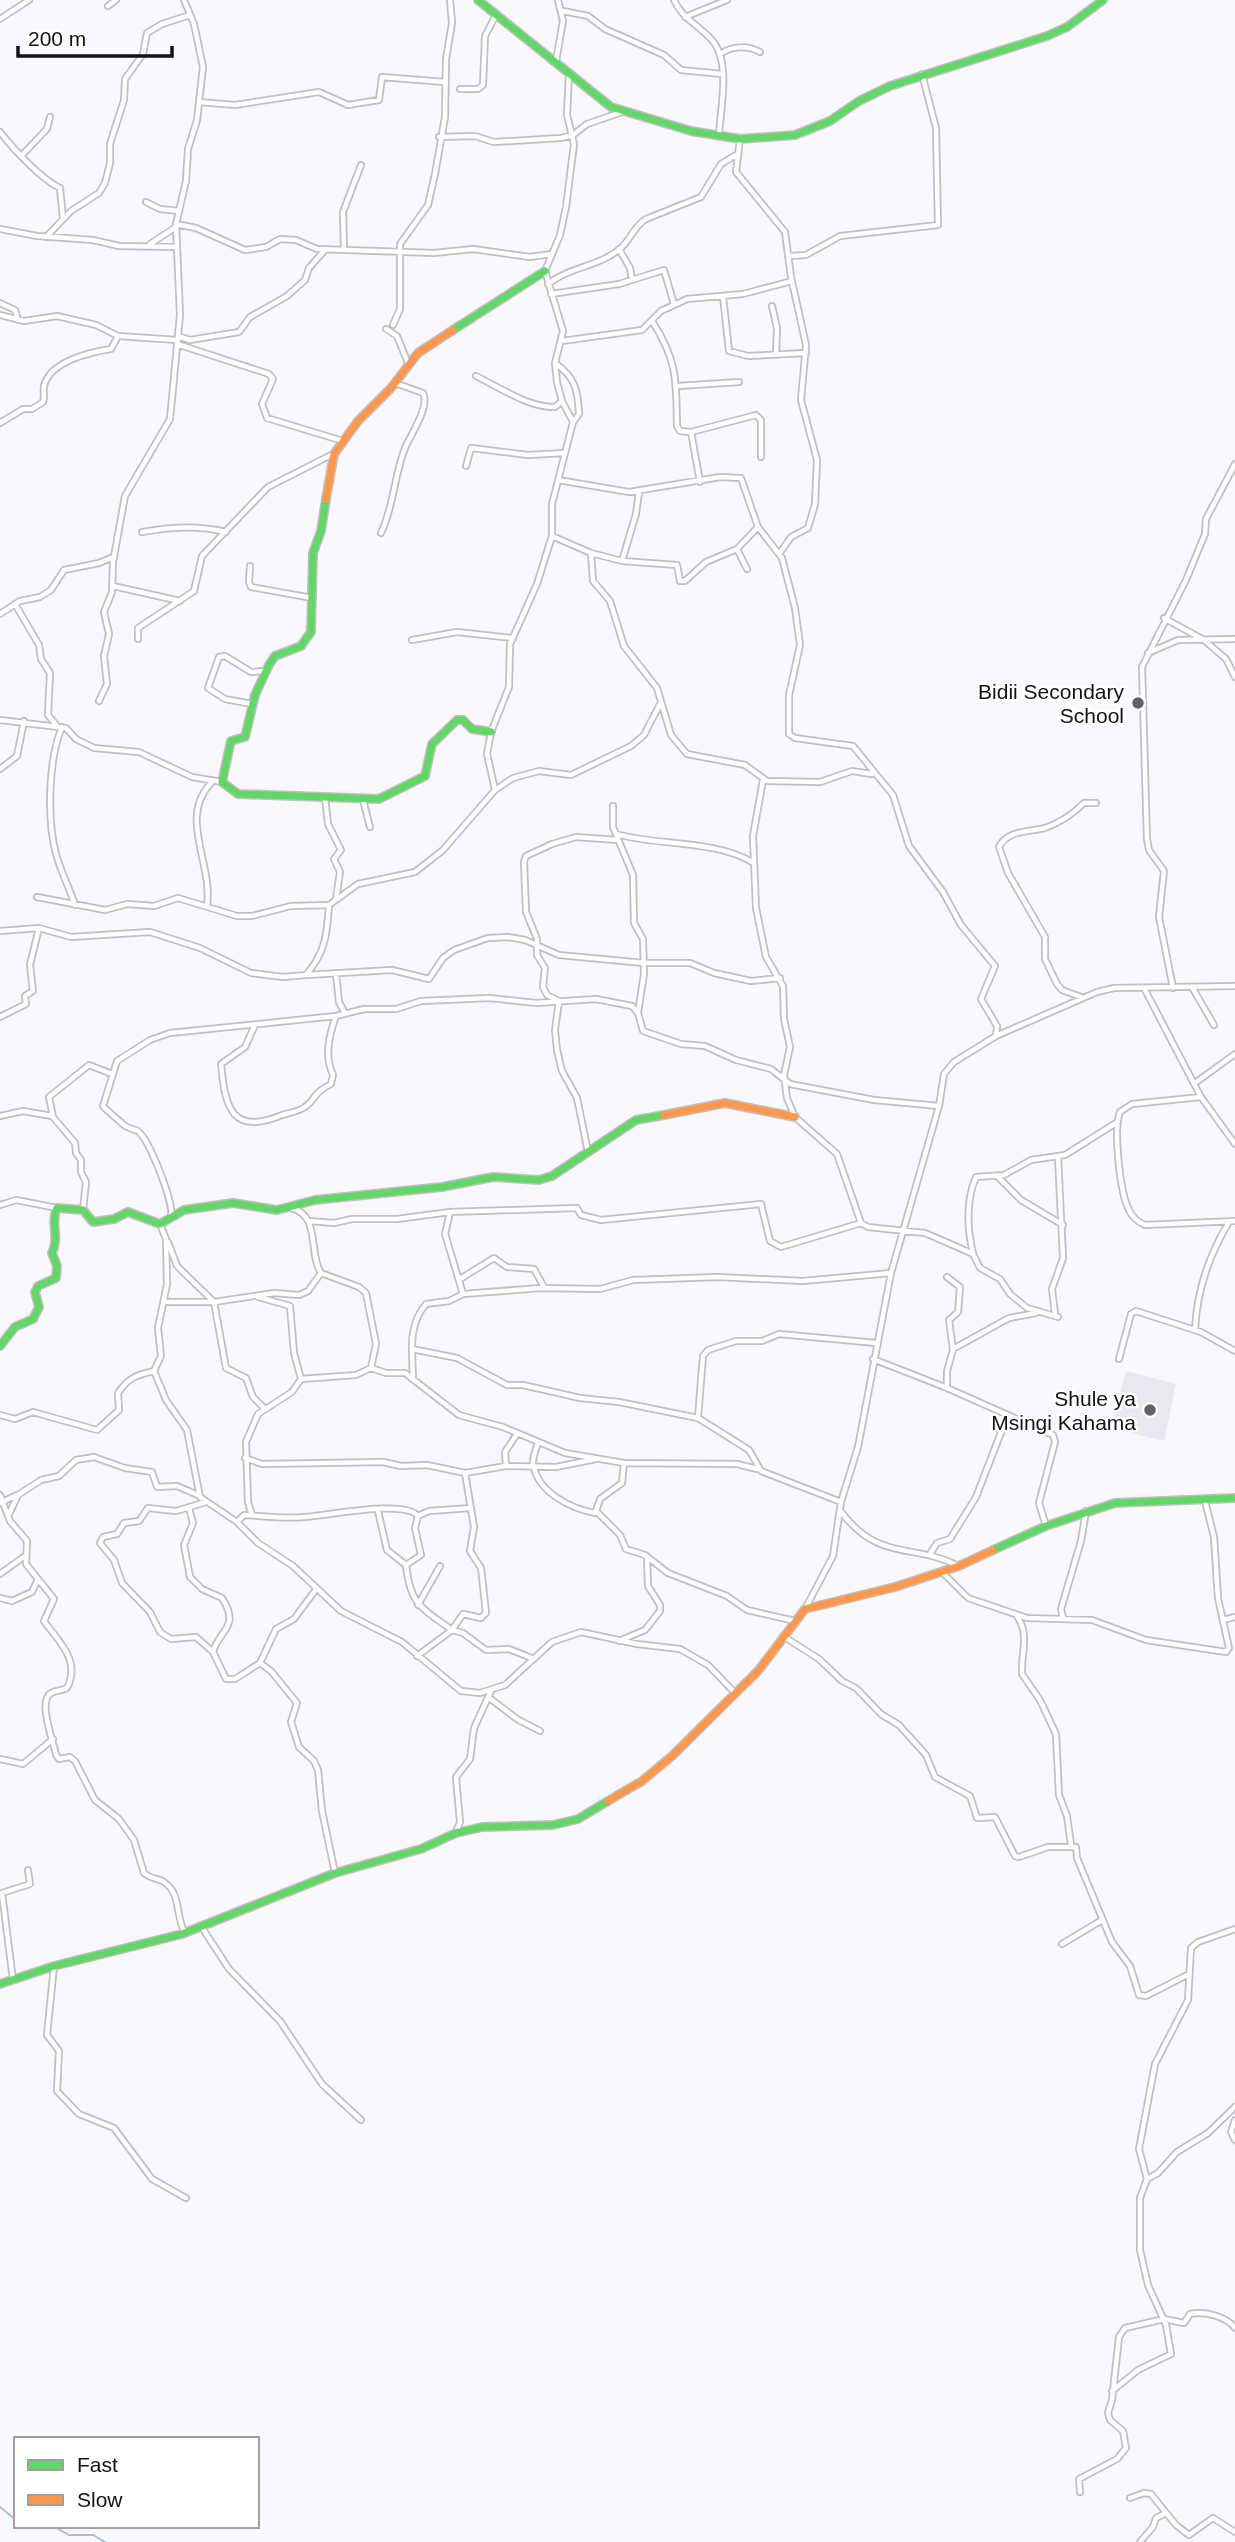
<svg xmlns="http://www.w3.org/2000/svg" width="1235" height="2542" font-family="Arial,sans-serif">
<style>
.built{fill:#ebe7f1}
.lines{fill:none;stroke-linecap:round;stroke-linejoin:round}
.stream{stroke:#aabfd5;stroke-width:2}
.street-casing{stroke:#c0bfc2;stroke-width:8}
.fast-casing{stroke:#c0bfc2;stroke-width:10}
.slow-casing{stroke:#c0bfc2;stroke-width:10}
.street{stroke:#fefeff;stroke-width:4.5}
.fast{stroke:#63d668;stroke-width:7}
.slow{stroke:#ff974d;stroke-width:7}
.poi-dot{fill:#646266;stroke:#fff;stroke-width:2.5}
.labels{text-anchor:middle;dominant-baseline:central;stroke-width:5;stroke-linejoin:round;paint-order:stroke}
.poi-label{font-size:21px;fill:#141215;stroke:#fff;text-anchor:end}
</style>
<rect width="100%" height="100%" fill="#faf8fc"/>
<path class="built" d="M 1126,1371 L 1176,1384 L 1164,1441 L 1111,1428 Z"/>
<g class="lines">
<path class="stream" d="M 0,2507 L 16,2520
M 53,2526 L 69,2535 L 93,2535 L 105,2542"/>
<defs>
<path id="street" d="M 674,0 C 682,18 698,25 711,39 C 732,61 720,109 719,136
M 108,6 L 116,0
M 563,11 L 588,16 L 605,29 L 664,55 L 681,70 L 722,74
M 685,17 L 727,0
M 0,19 L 29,0
M 720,54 C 732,46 747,45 760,52
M 556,61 L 563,21 L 558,0
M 460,89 L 478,89 L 483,85 L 485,36 L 496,15
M 199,102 L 235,105 L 319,92 L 348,105 L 379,100 L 382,77 L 445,82
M 0,132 C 14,150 41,179 60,188 L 63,219
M 439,137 L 475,136 L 494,142 L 561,138 L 573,135 L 587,124 L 622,112
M 740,139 L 736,172 L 785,232 L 791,277 L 806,345 L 801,400 L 817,460 L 815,504 L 808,528 L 791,537 L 779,554
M 22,155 L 47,129 L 50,117
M 146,202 L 160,209 L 179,211
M 176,224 L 196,228 L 245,250 L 266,247 L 280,239 L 296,240 L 317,249 L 434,253 L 473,249 L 530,257 L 551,254
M 0,229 L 37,236 L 93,240 L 119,246 L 177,247
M 46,237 L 71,211 L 99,193 L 105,183 L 110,163 L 110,144 L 124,100 L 125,79 L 143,54 L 147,33 L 162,24 L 190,15
M 150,244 L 176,227
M 619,249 L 630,268 L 632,280
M 344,250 L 343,212 L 361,165
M 789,256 L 806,255 L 840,236 L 938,225 L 936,128 L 922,74
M 548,284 C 571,266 599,267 621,248 C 631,239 634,226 646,219 L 701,197 L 721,164 L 736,155
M 551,294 L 619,284 L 664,270 L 674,304
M 723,296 L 729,351 L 748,356 L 806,353
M 0,303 L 15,310 L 18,320
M 772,306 L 777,328 L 776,355
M 0,315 L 24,321 L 57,316 L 96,325 L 118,336 L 177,340
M 652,321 C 678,361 676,381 677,426 L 680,431 L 691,432 L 700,482
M 393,325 L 400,309 L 400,244 L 428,205 L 435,174 L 445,117 L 446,59 L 452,23 L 450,0
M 386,329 L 397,336 L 408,363
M 178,336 L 190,340 L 239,332 L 250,317 L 287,296 L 305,280 L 309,268 L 325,250
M 562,341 L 642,330 L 661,311 L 687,299 L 743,294 L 792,281
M 177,344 L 269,374 L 273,379 L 262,404 L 267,418 L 343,441
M 555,363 C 575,377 578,390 579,414 L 573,422
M 476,376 C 498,387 530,408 555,407 L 562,401
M 678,386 L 739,382
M 0,423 L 23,409 L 32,409 L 43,402 C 45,397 43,391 44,386 C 50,361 91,352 111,349 L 118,336
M 691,432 L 756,415 L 761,420 L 761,457
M 466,466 L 471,448 L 528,455 L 565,453
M 558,480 L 629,492 L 720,477 L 741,478 L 758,527 L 782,558 L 795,608 L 800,645 L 789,695 L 789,734 L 795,738 L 853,746 L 893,795 L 909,846 L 943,892 L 961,925 L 995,966 L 981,999 L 997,1026 L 996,1036
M 142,532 C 171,527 197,525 226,532
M 381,533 C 394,506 394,476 405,448 C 411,434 430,407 423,393 L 395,383
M 552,536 L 591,553 L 593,581 L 610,601 L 624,646 L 657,688 L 671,735 L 687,754 L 745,765 L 767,781 L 820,782 L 852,771 L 872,774
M 737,549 L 747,569
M 591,553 L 622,561 L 677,565 L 680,581 L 685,581 L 706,562 L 737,549 L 758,527
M 622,561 L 636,514 L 639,492
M 250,566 L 249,582 L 251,587 L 312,598
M 113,586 L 180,601
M 15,604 L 39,645 L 41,659 L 50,673 L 48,715 L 57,726
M 0,614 L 20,601 L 40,597 L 51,590 L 64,570 L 99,563 L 113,557
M 1164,618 L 1204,640 L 1226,659 L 1235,677
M 138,639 L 138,628 L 194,591 L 202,556 L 268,487 L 333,454
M 412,640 L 457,632 L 513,638
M 1148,653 L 1178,640 L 1235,639
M 99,701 L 107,684 L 104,656 L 109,634 L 104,612 L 112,592 L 113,562 L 125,496 L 170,419 L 180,315 L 176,224 L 186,181 L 188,149 L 197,120 L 203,67 L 194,24 L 184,0
M 252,704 L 225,699 L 208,688 L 219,657 L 225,656 L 251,672 L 265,671
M 0,720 L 66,728 L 76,739 L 94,748 L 139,752 L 192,777 L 222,782
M 62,727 C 48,760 47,820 56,854 C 61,872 69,887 75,905
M 0,769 L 17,756 L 24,721
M 763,780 L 753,836 L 756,908 L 766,957 L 783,986 L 784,1019 L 790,1047 L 784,1075 L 787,1098 L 795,1117 L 837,1154 L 861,1223 L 868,1227 L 925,1233 L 955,1246 L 973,1254 L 980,1268 L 1000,1279 L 1010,1294 L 1027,1308 L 1058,1317
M 495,790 L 487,754 L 491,732 L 509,687 L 510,644 L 537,584 L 552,536 L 552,504 L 573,422 L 562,401 L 557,382 L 555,363 L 563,331 L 545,271 L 560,235 L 566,207 L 574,144 L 567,115 L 569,74
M 325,797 L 328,824 L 341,850 L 334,859 L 340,872 L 336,899
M 363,800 L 370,827
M 613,806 L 613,827 L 633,875 L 634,923 L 643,939 L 644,974 L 638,1013 L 643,1031 L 681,1044 L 705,1046 L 736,1060 L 771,1069 L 790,1084 L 874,1100 L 939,1106
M 616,834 C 659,846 715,840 752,862
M 207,905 C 213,863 178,818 211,783
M 329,905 L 358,884 L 415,872 L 443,850 L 495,790 L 513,778 L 539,771 L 571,775 L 631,746 L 644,735 L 660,704
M 0,931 L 39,928 L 71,937 L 150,932 L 200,948 L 251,973 L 283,977 L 306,975 C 326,952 327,933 329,905 L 291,906 L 252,916 L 237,916 L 178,898 L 154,906 L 127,904 L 105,910 L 37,897
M 336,974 L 339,1002 L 345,1013
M 306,975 L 392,970 L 429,979 L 443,958 L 454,950 L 488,938 L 508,937 L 525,940 L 559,955 L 644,963 L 690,963 L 714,973 L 751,981 L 780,978
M 1192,987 L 1214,1025
M 1144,988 L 1201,1097 L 1235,1144
M 1173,988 L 1159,917 L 1164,871 L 1149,850 L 1147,839 L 1142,667 L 1186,580 L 1205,534 L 1206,519 L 1235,464
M 1081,997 L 1062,990 L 1057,984 L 1045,959 L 1045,937 L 1008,873 L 999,847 C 1007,830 1029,832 1045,828 C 1059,823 1073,814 1084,803 L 1096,803
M 0,1017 L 26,1004 L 25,996 L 33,991 L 30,965 L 39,928
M 255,1025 L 245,1047 L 221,1064 C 225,1108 232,1136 282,1115 C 288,1113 297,1112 303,1108 C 315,1102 312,1093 331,1084 L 333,1075 C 324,1056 329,1036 336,1016
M 1195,1083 L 1235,1054
M 1201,1097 L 1132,1104 L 1120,1112 C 1113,1129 1120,1193 1129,1210 C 1132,1217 1138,1222 1145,1225 L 1235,1221
M 0,1116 L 23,1111 L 52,1116
M 588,1152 L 577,1098 L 562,1071 L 557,1050 L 555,1030 L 559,1001 L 547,995 L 543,987 L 545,968 L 537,955 L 537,939 L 526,912 L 524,862 L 526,856 L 552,844 L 576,837 L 618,840
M 998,1177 L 1021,1200 L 1063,1225
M 0,1205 L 16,1200 L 57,1208
M 291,1208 C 321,1215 308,1253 321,1273 L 359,1287 L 366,1293 L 376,1344 L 371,1368
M 83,1210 L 86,1182 L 81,1172 L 81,1160 L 76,1153 L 75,1143 L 53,1117 L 49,1097 L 89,1065 L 112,1074
M 450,1212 L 445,1234 L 463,1294
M 171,1216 C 174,1203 150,1141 138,1131 C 136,1130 129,1128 127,1127 C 125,1126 104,1108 103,1106 L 117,1061 L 150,1040 L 170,1033 L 336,1016 L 364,1009 L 396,1009 L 421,1001 L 490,998 L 536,1003 L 596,999 L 632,1006 L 638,1013
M 309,1221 L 334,1223 L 352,1219 L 397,1219 L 450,1212 L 577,1208 L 581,1215 L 601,1220 L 761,1204 L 770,1241 L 781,1247 L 861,1223
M 160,1224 L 166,1239 L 167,1284 L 158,1328 L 161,1356 L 154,1371 L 166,1400 L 187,1430 L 200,1497 L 237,1522 L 258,1543 L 293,1566 L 341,1611 L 402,1642 L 461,1691 L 480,1693 L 505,1685 L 552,1642 L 581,1632 L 637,1644 L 680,1649 L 708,1665 L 735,1693
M 168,1242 L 177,1266 L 214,1302 L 226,1368 L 246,1378 L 253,1397 L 265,1409
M 973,1253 C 967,1229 966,1200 976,1177 L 1004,1175 L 1031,1160 L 1065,1155 L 1116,1123
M 947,1277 L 960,1287 L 958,1312 L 949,1320 L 953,1350 L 947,1371 L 947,1388
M 460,1279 L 494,1258 L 507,1267 L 534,1269 L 544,1287
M 258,1297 L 290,1306 L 294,1353 L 301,1379
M 166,1302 L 214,1302 L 274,1293 L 299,1295 L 308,1291 L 321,1273
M 1055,1314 L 1052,1289 L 1063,1258 L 1058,1157
M 1195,1329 C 1197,1291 1209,1255 1229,1222
M 412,1349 L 457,1358 L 507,1385 L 523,1385 L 580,1398 L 619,1402 L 698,1418 L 749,1450 L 761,1471 L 841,1502
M 953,1349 L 1009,1318 L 1036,1313
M 873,1359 L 947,1388 L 1053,1435 L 1055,1442 L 1039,1503 L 1046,1526
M 1119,1359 L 1131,1314 L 1136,1311 L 1201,1332 L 1235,1351
M 413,1376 C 412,1350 408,1325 426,1304 L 449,1301 L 463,1294 L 541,1288 L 600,1289 L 633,1280 L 718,1277 L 803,1281 L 891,1273
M 0,1415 L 15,1419 L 33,1412 L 97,1430 L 119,1410 L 118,1393 C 128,1378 136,1375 154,1371
M 698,1418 L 703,1356 L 708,1350 L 736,1341 L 762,1341 L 779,1334 L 876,1343
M 538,1443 C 536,1449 532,1458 533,1465 C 539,1493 571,1509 596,1513
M 245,1458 L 262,1464 L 383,1462 L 401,1466 L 427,1465 L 465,1473 L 506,1466 L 556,1467 L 596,1459
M 624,1463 L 622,1483 L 600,1499 L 596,1511 L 620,1535 L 626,1549 L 645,1555 L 668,1573 L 727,1596 L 747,1610 L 795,1621
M 506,1466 L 505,1452 L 517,1434
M 0,1495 L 10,1521 L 27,1541 L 26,1564 L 54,1599 L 44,1621 C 59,1642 81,1660 67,1688 C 62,1691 56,1690 51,1693 C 37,1701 54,1743 56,1755 L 59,1759 L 70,1757 L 75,1761 L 95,1800 L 119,1819 L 134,1840 L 144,1873 C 150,1879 158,1878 164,1882 C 182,1894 175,1917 185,1933
M 206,1502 L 176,1511 L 148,1508 L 139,1521 L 124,1523 L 117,1534 L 103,1537 L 100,1543 L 114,1560 L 122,1583 L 150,1612 L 160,1632 L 171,1639 L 196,1637 L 213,1652
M 0,1503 L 17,1495
M 189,1508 L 193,1523 L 184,1545 L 190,1577 L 202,1589 L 222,1598 C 241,1628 219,1629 213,1652 L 226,1679 L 235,1679 L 260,1663 L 276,1629 L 294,1619 L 317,1588
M 378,1511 L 387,1550 L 406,1565 C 410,1604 421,1608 452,1630 L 463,1614 L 481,1618 L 486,1613 L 481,1568 L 470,1551 L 474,1527 L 465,1473
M 841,1512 C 881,1563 911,1542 959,1566
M 9,1514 L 18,1495 L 41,1480 L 59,1476 L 76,1460 L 94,1457 L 125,1468 L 152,1472 L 157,1487 L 177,1486 L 198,1495
M 252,1515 L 248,1502 L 246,1442 L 258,1414 L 292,1392 L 301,1379 L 356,1375 L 371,1368 L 386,1373 L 405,1373 L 459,1415 L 503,1427 L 565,1453 L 624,1463 L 737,1464 L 757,1469
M 237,1522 L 244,1515 C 264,1516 284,1519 305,1517 C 327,1516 404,1499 418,1516
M 930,1554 L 937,1543 L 950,1539 L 976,1497 L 1007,1417
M 406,1565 L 421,1555 L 415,1528 L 418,1516 L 429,1511 L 471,1508
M 942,1572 L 968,1598 L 1027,1618 L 1092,1620 L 1146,1640 L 1226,1652 L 1229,1648 L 1218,1598 L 1214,1537 L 1205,1501
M 0,1574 L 25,1556
M 0,1598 L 12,1601 L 32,1592 L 38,1579
M 418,1605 L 440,1566
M 805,1609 L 833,1556 L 841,1502 L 858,1447 L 891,1273 L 939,1106 L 944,1074 L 954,1062 L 996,1036 L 1097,992 L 1114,988 L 1235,986
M 1017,1616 C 1030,1635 1021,1652 1022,1674 L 1040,1700 L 1056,1734 L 1059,1795 L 1067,1816 L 1071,1845
M 1063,1618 L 1061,1609 L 1081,1541 L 1086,1511
M 1223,1620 L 1235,1617
M 783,1636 L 819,1659 L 842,1681 L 856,1688 L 881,1714 L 899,1725 L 926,1755 L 935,1777 L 970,1796 L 977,1818 L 995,1817 L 1015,1856 L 1019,1857 L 1048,1847 L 1076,1847 L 1077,1858 L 1112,1942 L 1130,1966 L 1139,1995 L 1146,1996 L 1187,1975
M 619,1641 L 645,1630 L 660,1611 L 660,1605 L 648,1586 L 647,1557
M 417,1656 L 452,1630 L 463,1633 L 486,1650 L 509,1649 L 534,1659
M 260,1663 L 271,1671 L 297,1703 L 291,1722 L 299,1747 L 314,1761 L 318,1770 L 322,1811 L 335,1873
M 488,1697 L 517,1719 L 540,1731
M 0,1759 L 23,1764 L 53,1739
M 456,1832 L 460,1822 L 456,1777 L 470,1759 L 474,1728 L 491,1691
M 201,1926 L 229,1969 L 280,2021 L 322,2084 L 361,2120
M 1062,1944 L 1102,1920
M 54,1966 L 47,2035 L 59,2051 L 57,2091 L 79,2114 L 114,2128 L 152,2179 L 186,2198
M 13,1980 L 2,1893 L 30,1884 L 28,1870
M 1235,2120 L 1231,2132 L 1235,2140
M 1147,2179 L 1158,2173 L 1177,2152 L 1208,2133 L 1235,2107
M 1112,2391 L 1138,2370 L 1171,2354 L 1166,2325 L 1148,2285 L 1140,2250 L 1140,2198 L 1147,2179 L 1139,2149 L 1155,2064 L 1188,2000 L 1191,1948 L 1198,1942 L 1235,1929
M 1080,2492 L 1079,2479 L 1117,2459 L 1126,2448 L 1123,2431 L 1110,2420 L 1108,2413 L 1112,2400 L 1119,2337 L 1125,2328 L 1164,2319 L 1184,2323 L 1190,2314 C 1204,2311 1226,2316 1235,2328
M 1130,2498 L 1144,2493 L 1151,2494 L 1176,2525 L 1189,2535 L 1213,2518 L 1235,2532
M 1140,2542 L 1153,2527 L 1156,2518 L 1166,2513"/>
<path id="fast" d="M 478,0 L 611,107 L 691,131 L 740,139 L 795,135 L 830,121 L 859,101 L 890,86 L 1047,36 L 1067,27 L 1103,0
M 453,330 L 545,271
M 326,499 L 321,531 L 313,553 L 311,632 L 301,646 L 275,656 L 269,665 L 255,695 L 245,737 L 231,741 L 222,782 L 238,794 L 379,799 L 425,776 L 432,744 L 457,720 L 463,720 L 472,729 L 491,732
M 0,1346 L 15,1327 L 33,1319 L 39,1307 L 35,1292 L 38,1286 L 56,1278 L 57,1266 L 52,1253 C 60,1237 50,1223 57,1208 L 83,1210 L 93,1222 L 114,1219 L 128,1212 L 160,1224 L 184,1210 L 233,1203 L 277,1210 L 315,1200 L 442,1187 L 493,1177 L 539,1180 L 552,1176 L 636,1120 L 664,1115
M 993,1550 L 1046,1526 L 1115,1503 L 1235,1498
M 0,1984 L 54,1966 L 182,1934 L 335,1873 L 421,1849 L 456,1833 L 482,1827 L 553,1825 L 578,1819 L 608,1801"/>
<path id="slow" d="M 326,499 L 334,454 L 358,421 L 391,388 L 418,353 L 453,330
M 664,1115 L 725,1103 L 795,1117
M 608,1801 L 642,1781 L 672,1756 L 758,1671 L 805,1609 L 895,1587 L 959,1566 L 993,1550"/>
</defs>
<use href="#street" class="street-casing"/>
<use href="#fast" class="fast-casing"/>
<use href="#slow" class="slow-casing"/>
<use href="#street" class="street"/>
<use href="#fast" class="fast"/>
<use href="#slow" class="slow"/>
</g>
<g class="poi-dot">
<circle cx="1138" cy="703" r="7"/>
<circle cx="1150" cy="1410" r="7"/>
</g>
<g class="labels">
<g class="poi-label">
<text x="1124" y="691">Bidii Secondary<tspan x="1124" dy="24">School</tspan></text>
<text x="1136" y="1398">Shule ya<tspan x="1136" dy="24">Msingi Kahama</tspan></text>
</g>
</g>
<rect x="14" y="2437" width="245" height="91" fill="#ffffff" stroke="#a1a0a1" stroke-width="2"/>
<rect x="28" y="2460" width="35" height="10" fill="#63d668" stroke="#a1a0a1" stroke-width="2"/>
<text x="77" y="2472" font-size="21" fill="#141215">Fast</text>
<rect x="28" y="2495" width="35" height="10" fill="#ff974d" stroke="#a1a0a1" stroke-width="2"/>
<text x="77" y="2507" font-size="21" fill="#141215">Slow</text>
<path d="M18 46v10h154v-10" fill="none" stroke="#141215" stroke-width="3.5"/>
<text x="28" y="46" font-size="21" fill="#141215" stroke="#ffffff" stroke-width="5" paint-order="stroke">200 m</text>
</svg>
